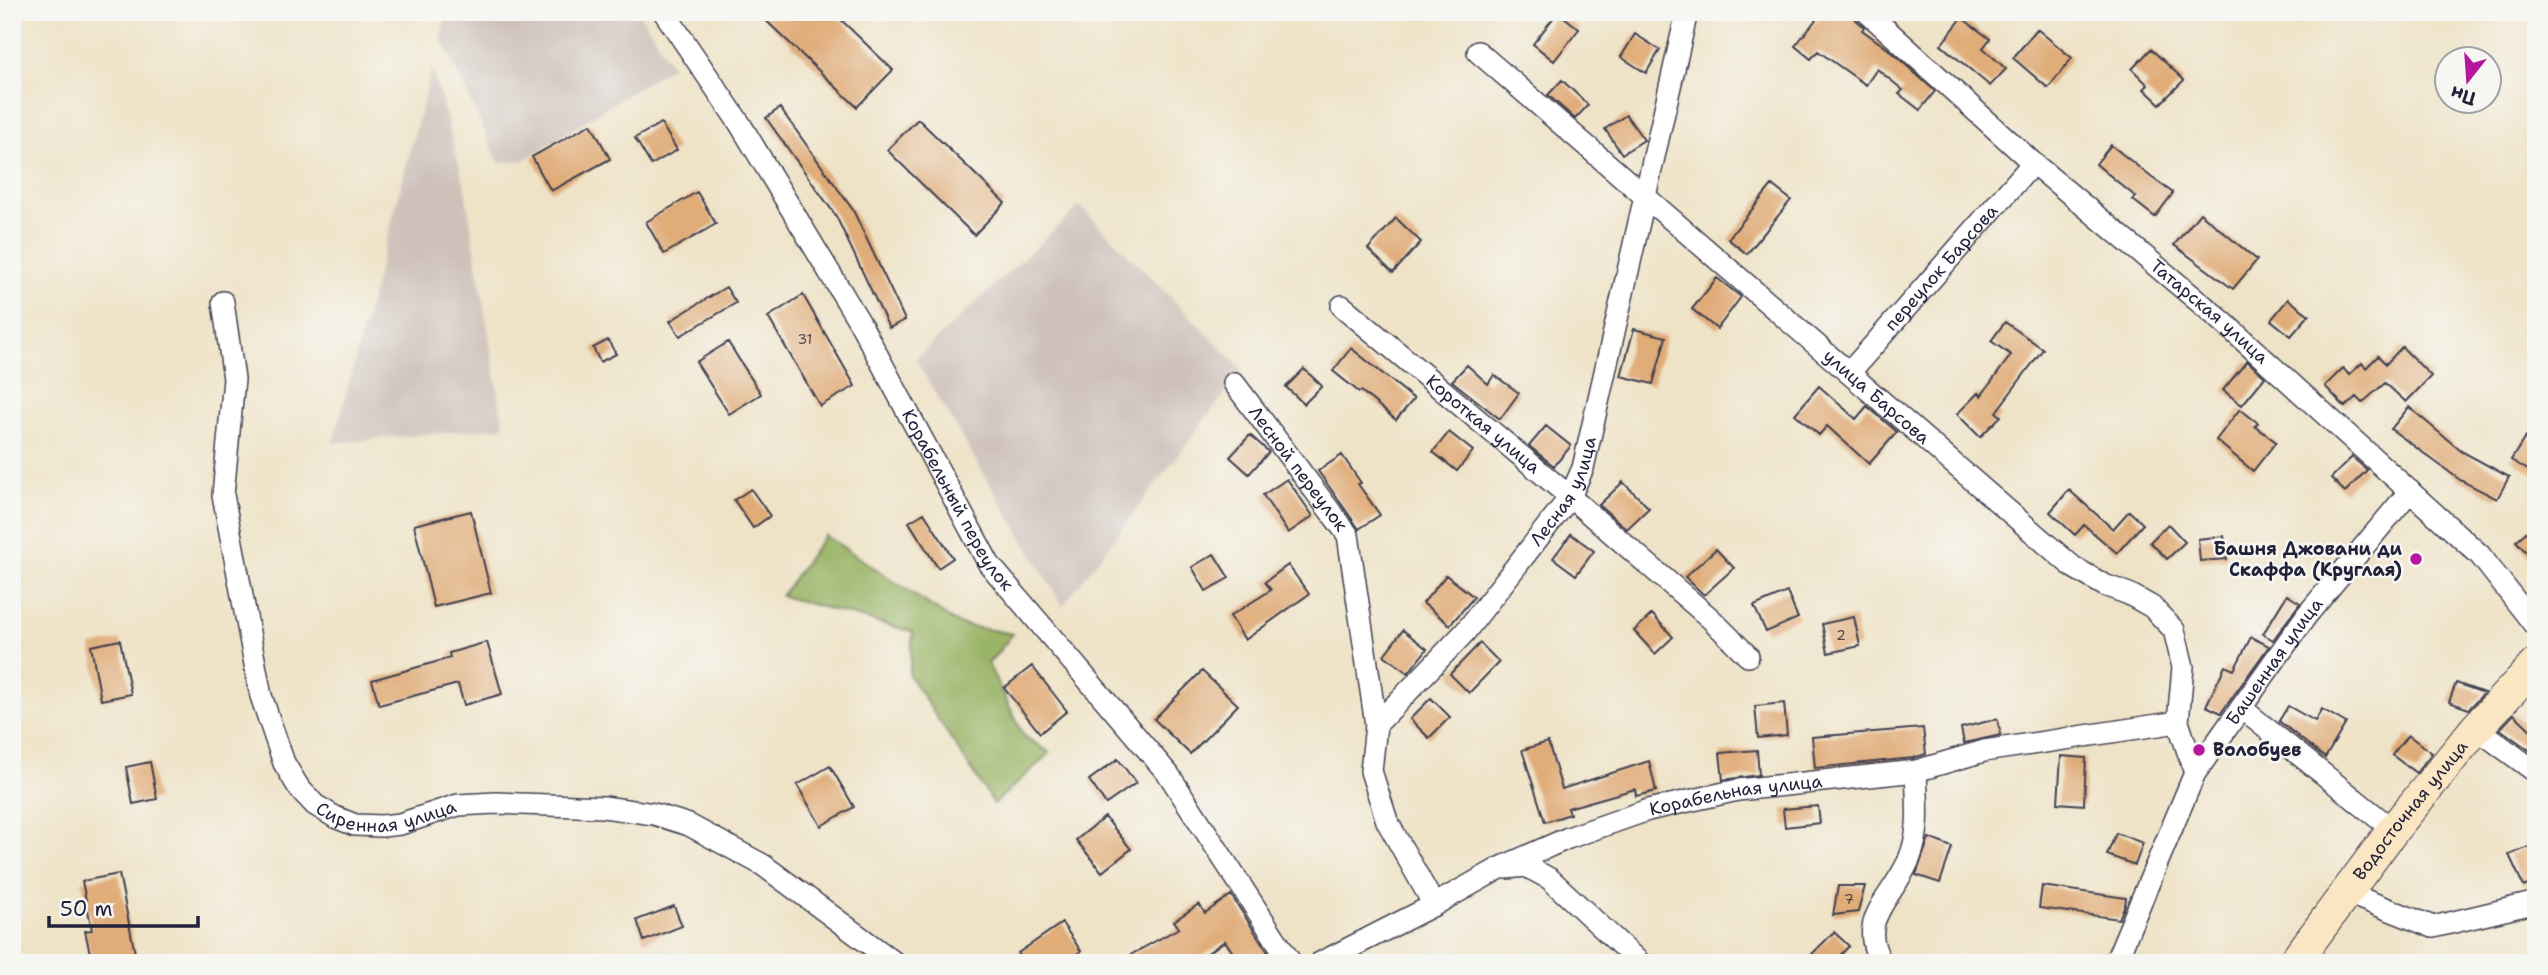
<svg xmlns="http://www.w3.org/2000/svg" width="2548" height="975" font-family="'Shantell Sans',sans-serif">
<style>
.industrial{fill:#cec1ba}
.forest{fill:#9ab466;stroke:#5e6b50;stroke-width:2}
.building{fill:#e0ac78}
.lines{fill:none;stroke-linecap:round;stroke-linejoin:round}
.street-casing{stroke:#413f50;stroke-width:24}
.secondary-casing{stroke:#413f50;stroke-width:34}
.street{stroke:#fff;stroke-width:21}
.secondary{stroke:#fbe6c4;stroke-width:32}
.poi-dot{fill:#b5179e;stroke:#f6f6f2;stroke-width:2.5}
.labels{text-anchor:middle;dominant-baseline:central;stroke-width:5;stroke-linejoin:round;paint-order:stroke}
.number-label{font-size:14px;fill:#52444a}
.street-label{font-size:18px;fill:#22223b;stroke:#f6f6f2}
.poi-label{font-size:18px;font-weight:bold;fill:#22223b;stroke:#f6f6f2;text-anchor:end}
</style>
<rect width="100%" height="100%" fill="#f6f6f2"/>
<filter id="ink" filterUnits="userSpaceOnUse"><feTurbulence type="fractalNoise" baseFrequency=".0143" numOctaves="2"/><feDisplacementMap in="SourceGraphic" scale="14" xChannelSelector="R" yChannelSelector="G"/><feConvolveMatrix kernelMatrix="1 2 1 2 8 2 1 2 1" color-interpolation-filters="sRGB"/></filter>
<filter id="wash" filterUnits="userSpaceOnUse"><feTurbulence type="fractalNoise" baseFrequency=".00686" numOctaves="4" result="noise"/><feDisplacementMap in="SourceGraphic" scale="28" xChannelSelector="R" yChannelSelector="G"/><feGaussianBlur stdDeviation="1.57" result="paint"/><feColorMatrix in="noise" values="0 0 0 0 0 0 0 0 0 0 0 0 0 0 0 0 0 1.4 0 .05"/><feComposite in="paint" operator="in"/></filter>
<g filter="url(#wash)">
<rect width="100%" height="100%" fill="#efe3c7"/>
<path class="industrial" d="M 446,12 L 639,12 L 672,66 L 524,160 L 499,163 L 441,37 Z
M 432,68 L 464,183 L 504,427 L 333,443 Z
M 1080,206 L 1243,370 L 1063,606 L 915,359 Z"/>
<path class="forest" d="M 825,535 L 958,624 L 1013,634 L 988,664 L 1024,736 L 1050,753 L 994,804 L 909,675 L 913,632 L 781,596 Z"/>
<g id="blocks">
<path class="building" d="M 757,12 L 833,12 L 893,70 L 857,107 Z
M 1558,12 L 1579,29 L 1554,61 L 1533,44 Z
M 1822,12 L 1847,12 L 1864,27 L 1862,30 L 1888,49 L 1935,91 L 1920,110 L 1899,94 L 1903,90 L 1877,69 L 1866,85 L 1818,51 L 1811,59 L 1795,46 Z
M 1962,18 L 1990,39 L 1983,48 L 2006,69 L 1990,86 L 1941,45 Z
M 2037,29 L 2072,58 L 2048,88 L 2013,58 Z
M 1635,34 L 1660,50 L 1646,73 L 1621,57 Z
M 2151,49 L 2184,80 L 2160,104 L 2144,89 L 2148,85 L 2132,69 Z
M 1562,80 L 1588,105 L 1575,119 L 1548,95 Z
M 780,108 L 853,210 L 905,320 L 889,328 L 836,216 L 766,118 Z
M 1626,115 L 1644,140 L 1622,154 L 1605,129 Z
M 918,119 L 1005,203 L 974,235 L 887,150 Z
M 661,123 L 677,150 L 651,165 L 635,138 Z
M 591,124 L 610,159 L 551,191 L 532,157 Z
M 2111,145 L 2151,177 L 2173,193 L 2155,217 L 2133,200 L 2136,197 L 2096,164 Z
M 1772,185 L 1791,200 L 1747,254 L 1728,239 Z
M 697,192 L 716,224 L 664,254 L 646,222 Z
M 2200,213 L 2257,260 L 2233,289 L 2174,245 Z
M 1396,218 L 1421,242 L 1393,273 L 1368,249 Z
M 1717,278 L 1741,297 L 1717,329 L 1692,309 Z
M 726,287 L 736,303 L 680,336 L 670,321 Z
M 803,295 L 855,386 L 820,406 L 768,317 Z
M 2288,299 L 2309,315 L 2291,336 L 2271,320 Z
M 2005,322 L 2043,349 L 1996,412 L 2001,416 L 1980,437 L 1957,414 L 1978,393 L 1981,396 L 2011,355 L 1991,341 Z
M 1634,329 L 1666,337 L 1653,384 L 1621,376 Z
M 608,340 L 616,354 L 600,362 L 593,348 Z
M 728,342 L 761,394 L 729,414 L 696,362 Z
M 2402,347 L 2431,376 L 2406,402 L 2385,383 L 2362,403 L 2356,397 L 2345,407 L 2325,386 L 2343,368 L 2349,375 L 2362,363 L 2366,368 L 2378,356 L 2386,364 Z
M 1351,348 L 1414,399 L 1396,420 L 1361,391 L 1359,392 L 1333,371 Z
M 2247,361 L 2265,377 L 2242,405 L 2223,390 Z
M 1467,365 L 1488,384 L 1494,375 L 1519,393 L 1500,419 L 1452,381 Z
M 1304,369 L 1322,386 L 1304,404 L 1286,387 Z
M 1819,386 L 1856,419 L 1867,406 L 1897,432 L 1869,464 L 1827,426 L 1819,435 L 1795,414 Z
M 2409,407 L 2461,451 L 2509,477 L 2497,499 L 2460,480 L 2391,429 Z
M 2240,409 L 2258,423 L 2255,426 L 2276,442 L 2253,471 L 2216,440 Z
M 1546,426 L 1571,446 L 1554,466 L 1529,446 Z
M 1449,432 L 1473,451 L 1457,471 L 1433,452 Z
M 1250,435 L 1269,452 L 1249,474 L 1230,457 Z
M 2526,436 L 2536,442 L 2536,475 L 2511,460 Z
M 1342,455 L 1361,483 L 1358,484 L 1380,515 L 1359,529 L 1318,471 Z
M 2352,457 L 2367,470 L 2345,492 L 2331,478 Z
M 1287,479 L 1313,516 L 1288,533 L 1263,495 Z
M 1623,482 L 1649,508 L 1627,529 L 1599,505 Z
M 751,489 L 770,516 L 753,528 L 734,500 Z
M 2069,490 L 2113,529 L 2129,511 L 2143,524 L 2117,553 L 2084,525 L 2075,535 L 2050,512 Z
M 471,511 L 491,593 L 434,607 L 414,525 Z
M 924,513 L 953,558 L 938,568 L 909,522 Z
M 2536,523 L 2536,563 L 2516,541 Z
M 2168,524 L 2185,542 L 2167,559 L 2150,542 Z
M 1571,534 L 1594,551 L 1576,575 L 1553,558 Z
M 2224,536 L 2227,559 L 2200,561 L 2198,539 Z
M 1716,549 L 1734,568 L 1704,595 L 1685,577 Z
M 1214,554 L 1229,578 L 1206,591 L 1192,567 Z
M 1288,565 L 1309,594 L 1245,640 L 1230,616 L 1271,590 L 1265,582 Z
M 1446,575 L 1474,597 L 1450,625 L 1423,603 Z
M 1787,592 L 1798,618 L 1766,632 L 1754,606 Z
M 2287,595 L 2300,603 L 2273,640 L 2263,634 Z
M 1652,614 L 1673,637 L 1655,654 L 1634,631 Z
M 1854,617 L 1860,646 L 1828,653 L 1822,624 Z
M 1403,630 L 1427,649 L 1408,673 L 1384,655 Z
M 2251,637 L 2269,646 L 2221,713 L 2206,706 L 2225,666 L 2234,670 Z
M 120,640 L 131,694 L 101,700 L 91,646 Z
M 487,642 L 502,694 L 464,705 L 458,684 L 379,705 L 372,680 L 450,658 L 449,653 Z
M 1480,643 L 1499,662 L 1469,693 L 1450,674 Z
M 1032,666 L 1067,711 L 1040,733 L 1004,688 Z
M 1202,671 L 1238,705 L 1190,754 L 1154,719 Z
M 2456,683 L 2484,693 L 2469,709 L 2449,702 Z
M 1431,698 L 1450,717 L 1429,738 L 1410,719 Z
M 1784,703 L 1787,735 L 1758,738 L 1755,706 Z
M 2288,706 L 2315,721 L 2322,709 L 2346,723 L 2325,758 L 2279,721 Z
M 2514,714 L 2536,735 L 2536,743 L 2529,750 L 2500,729 Z
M 1997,719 L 2001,735 L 1964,743 L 1961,728 Z
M 1923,728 L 1926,754 L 1913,758 L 1815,768 L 1812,737 Z
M 2408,735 L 2432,753 L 2416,773 L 2392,755 Z
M 1548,742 L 1562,789 L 1649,761 L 1656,791 L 1636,796 L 1635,789 L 1568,808 L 1570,814 L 1545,822 L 1522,750 Z
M 1757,750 L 1759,775 L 1723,780 L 1720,753 Z
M 2061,756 L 2086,758 L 2084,805 L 2058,803 Z
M 1118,759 L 1136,783 L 1106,804 L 1089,780 Z
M 150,762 L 157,799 L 133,804 L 126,767 Z
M 830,766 L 854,807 L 821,826 L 797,785 Z
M 1818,806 L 1820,823 L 1785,827 L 1783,809 Z
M 1105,817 L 1131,849 L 1102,872 L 1076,840 Z
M 2116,833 L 2143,843 L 2135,865 L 2107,855 Z
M 1929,838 L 1952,847 L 1940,883 L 1916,875 Z
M 2536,844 L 2536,881 L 2524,887 L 2509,855 Z
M 119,874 L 137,963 L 99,963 L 98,956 L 91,958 L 85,931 L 92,930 L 82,881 Z
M 1838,886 L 1865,886 L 1858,912 L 1833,915 Z
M 2042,886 L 2126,898 L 2125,905 L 2119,919 L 2039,908 Z
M 1231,895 L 1275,963 L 1240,963 L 1225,941 L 1193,963 L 1116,963 L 1179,928 L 1174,921 L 1199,904 L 1205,913 Z
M 674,906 L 682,926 L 644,941 L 637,920 Z
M 1062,923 L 1081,951 L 1064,963 L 1025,963 L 1018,953 Z
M 1834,932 L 1849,946 L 1833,963 L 1821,963 L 1812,954 Z"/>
</g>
</g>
<g filter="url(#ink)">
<use href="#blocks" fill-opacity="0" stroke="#413f50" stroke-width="2"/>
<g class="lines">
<defs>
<g id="street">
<path id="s1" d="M 664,12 L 740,124 L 860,323 L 989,564 L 1169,775 L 1291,963"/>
<path id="s2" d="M 1867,12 L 2033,163 L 2222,321 L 2480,555 L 2536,627"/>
<path id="s3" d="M 1478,52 L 2073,567 L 2104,585 L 2129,594 L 2152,607 L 2174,630 L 2183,667 L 2178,722 L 2195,773"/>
<path id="s4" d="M 223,302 L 234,379 L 223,495 L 261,696 L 284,763 L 299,788 L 315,805 L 335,817 L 355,825 L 382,826 L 400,824 L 458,805 L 496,803 L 604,807 L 654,814 L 689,825 L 763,865 L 895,963"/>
<path id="s5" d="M 1342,306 L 1570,497 L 1711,619 L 1748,656"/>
<path id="s6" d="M 1849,373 L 2033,163"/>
<path id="s7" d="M 1234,383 L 1348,535 L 1376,725"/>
<path d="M 2241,708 L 2393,830"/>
<path d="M 2476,728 L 2536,772"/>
<path d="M 1506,868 L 1526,866 L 1550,879 L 1640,963"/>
<path d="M 2347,893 L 2433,927 L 2529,904 L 2536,905"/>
<path id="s8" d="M 1434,905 L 1387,821 L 1371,771 L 1376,725 L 1465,632 L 1570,497 L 1583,468 L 1687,12"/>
<path id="s9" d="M 1320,963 L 1434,905 L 1500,868 L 1568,838 L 1648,810 L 1738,790 L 1916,771 L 1984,751 L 2178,722"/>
<path d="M 1882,963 C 1854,919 1895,897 1910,857 C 1921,829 1917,801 1916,771"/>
<path id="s10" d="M 2115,963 L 2195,773 L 2306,616 L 2410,491"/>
</g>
<g id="secondary">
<path id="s11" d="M 2294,963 L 2393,830 L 2476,728 L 2536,664"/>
</g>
</defs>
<use href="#street" class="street-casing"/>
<use href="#secondary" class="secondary-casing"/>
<use href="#street" class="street"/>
<use href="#secondary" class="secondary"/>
</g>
</g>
<g class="poi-dot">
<circle cx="2416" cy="559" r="7"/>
<circle cx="2199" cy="750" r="7"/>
</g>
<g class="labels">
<g class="number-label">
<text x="805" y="339">31</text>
<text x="1841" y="635">2</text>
<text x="1849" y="899">7</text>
</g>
<g class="street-label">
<text stroke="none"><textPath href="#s6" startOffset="140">переулок Барсова</textPath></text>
<text stroke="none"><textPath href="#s2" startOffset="455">Татарская улица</textPath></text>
<text stroke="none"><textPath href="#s3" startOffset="527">улица Барсова</textPath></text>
<text stroke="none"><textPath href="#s5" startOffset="184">Короткая улица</textPath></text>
<text stroke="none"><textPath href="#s7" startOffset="107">Лесной переулок</textPath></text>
<text stroke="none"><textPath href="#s8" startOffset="497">Лесная улица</textPath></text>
<text stroke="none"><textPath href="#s1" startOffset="570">Корабельный переулок</textPath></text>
<text stroke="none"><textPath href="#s10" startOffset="343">Башенная улица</textPath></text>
<text stroke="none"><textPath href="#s9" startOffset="452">Корабельная улица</textPath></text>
<text stroke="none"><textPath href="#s4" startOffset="598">Сиренная улица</textPath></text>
<text stroke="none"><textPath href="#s11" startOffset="192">Водосточная улица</textPath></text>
</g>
<g class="poi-label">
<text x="2402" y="549">Башня Джовани ди<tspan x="2402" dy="21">Скаффа (Круглая)</tspan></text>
<text x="2213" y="750" text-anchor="start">Волобуев</text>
</g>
</g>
<rect width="2548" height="975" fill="none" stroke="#f6f6f2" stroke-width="42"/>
<g transform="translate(2468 80) rotate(197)"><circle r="33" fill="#f6f6f2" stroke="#a1a1a9" stroke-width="2"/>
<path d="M0-5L12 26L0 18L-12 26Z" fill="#b5179e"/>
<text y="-10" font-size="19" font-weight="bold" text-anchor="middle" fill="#22223b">Пн</text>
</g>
<path d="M49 916v10h149v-10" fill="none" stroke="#22223b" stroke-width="3.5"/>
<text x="60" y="916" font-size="21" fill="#22223b" stroke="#f6f6f2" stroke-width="5" paint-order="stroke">50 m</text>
</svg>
